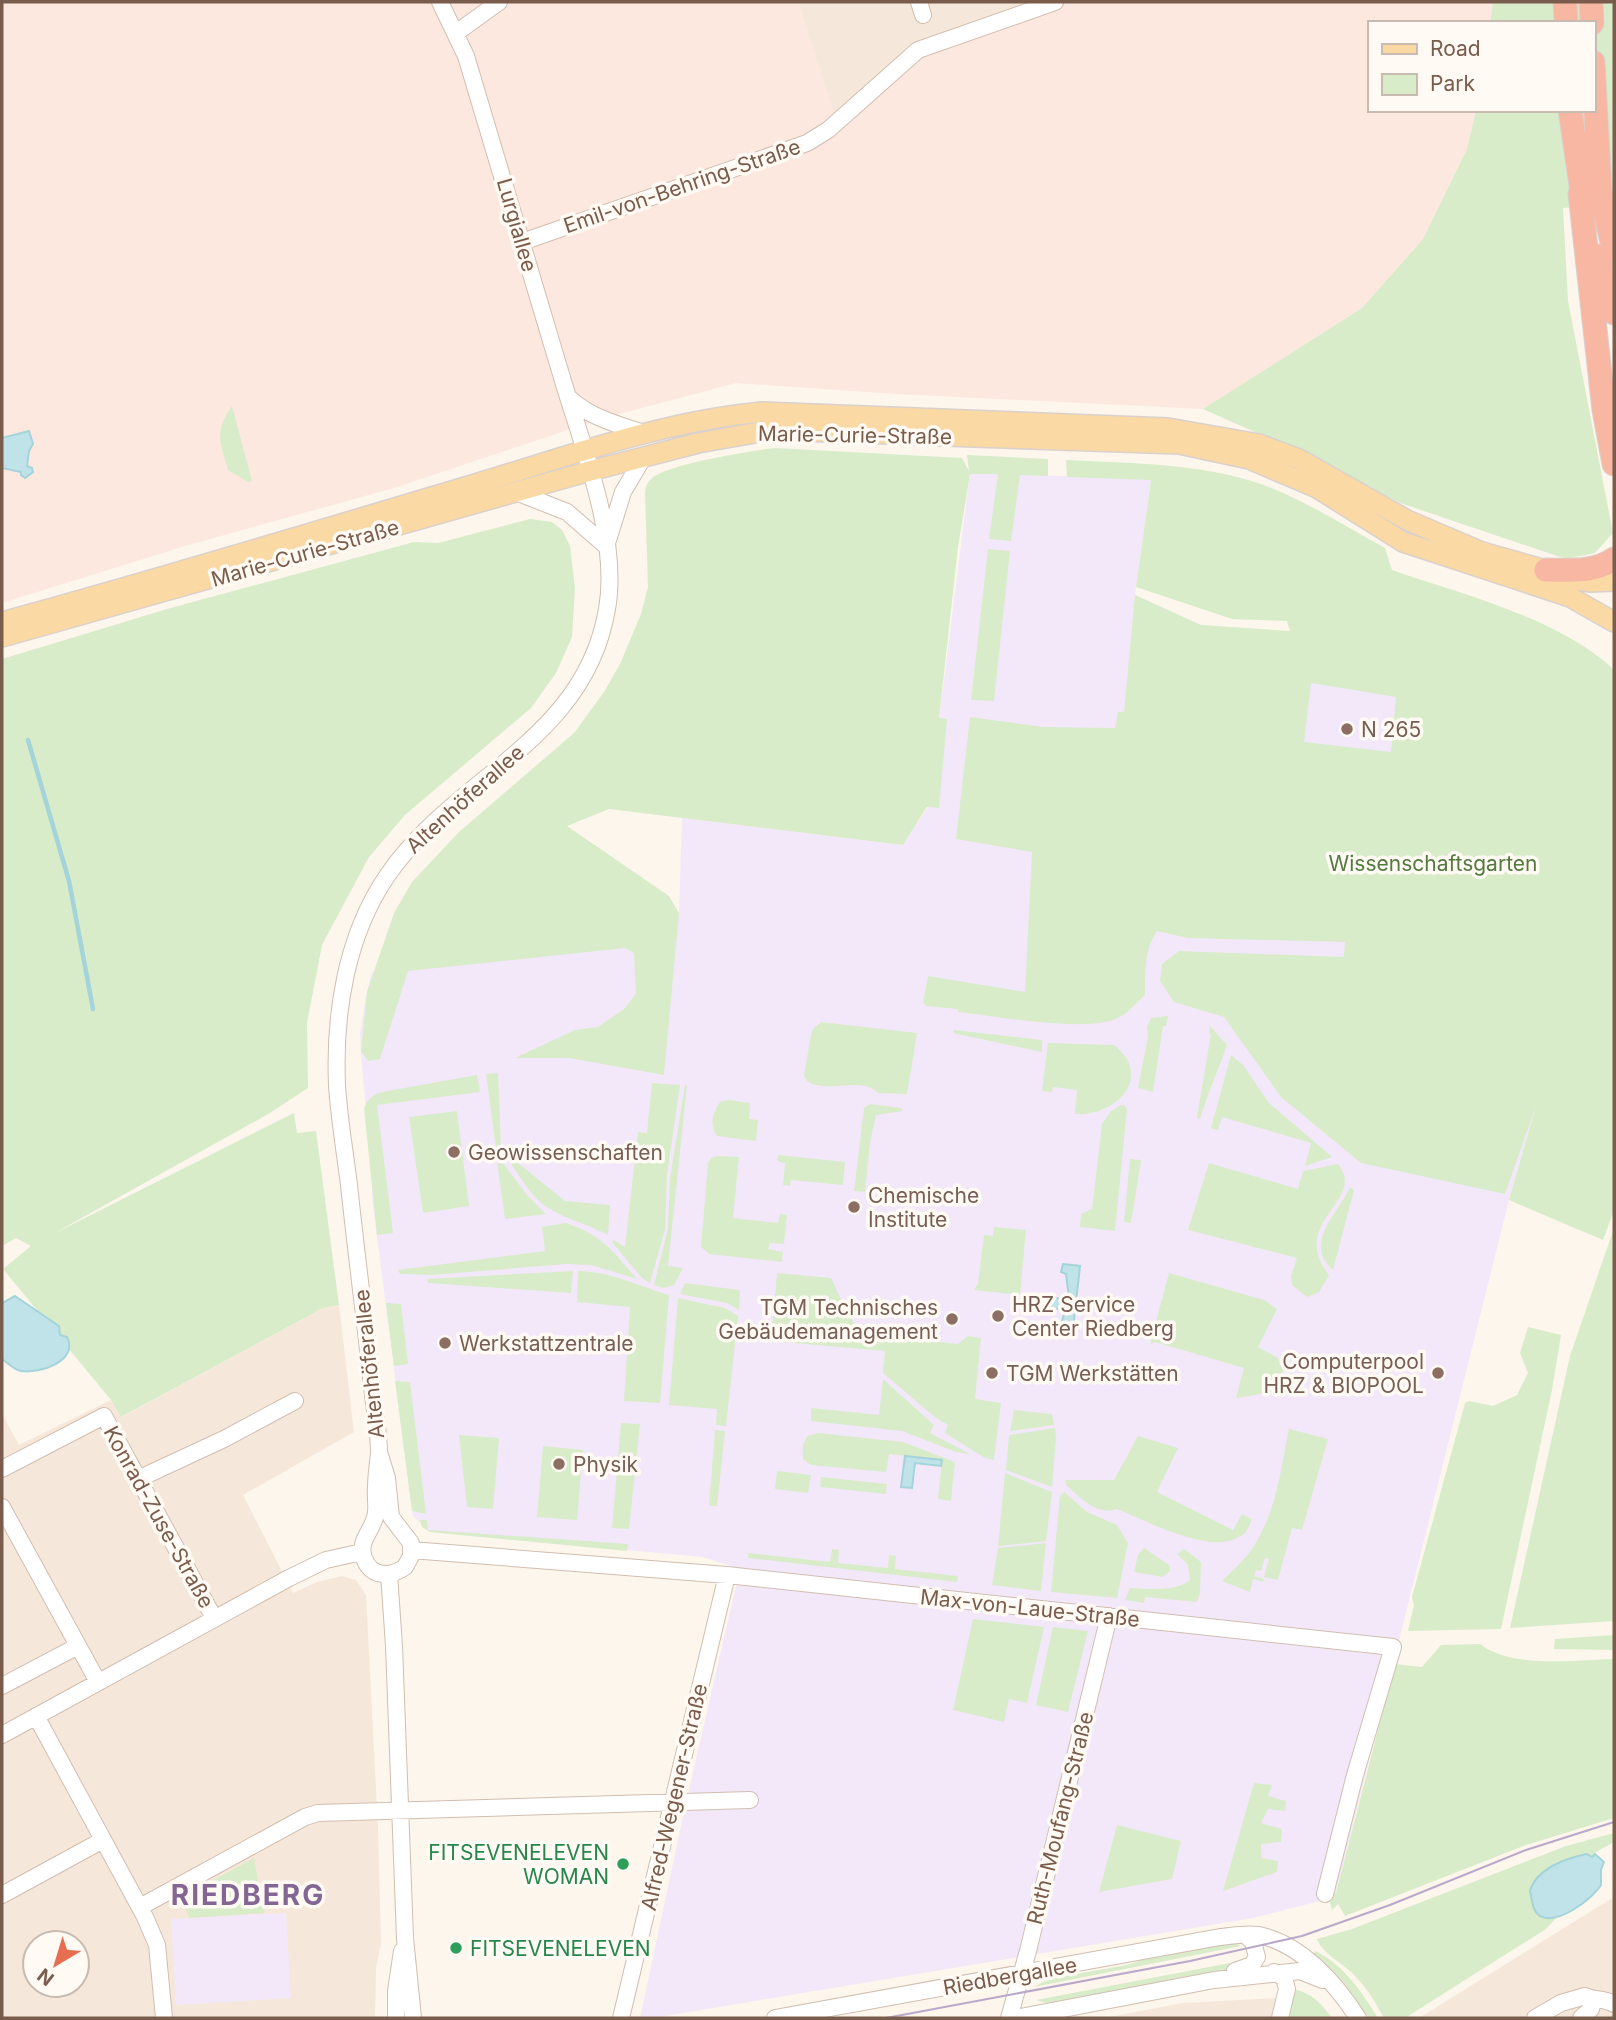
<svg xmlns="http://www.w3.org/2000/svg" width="1616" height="2020" font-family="Inter,sans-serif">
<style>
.residential{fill:#f5e8da;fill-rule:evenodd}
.commercial{fill:#fde8e0}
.education{fill:#f3e8fa}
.green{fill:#d8ecc9;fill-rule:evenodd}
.water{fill:#bfe3e8;stroke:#a5d3da;stroke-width:2}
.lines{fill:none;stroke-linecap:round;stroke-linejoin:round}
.stream{stroke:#a5d3da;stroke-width:4.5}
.minor-casing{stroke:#d1beb0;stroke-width:18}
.major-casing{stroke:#dad1cd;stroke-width:22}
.highway-casing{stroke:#dad1cd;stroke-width:25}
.minor{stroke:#fff;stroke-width:16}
.major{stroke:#fbd9a5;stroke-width:19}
.highway{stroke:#f7b7a3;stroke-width:23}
.tram{stroke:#b9a8c9;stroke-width:2}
.education-dot{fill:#8d6e63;stroke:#fffaf3;stroke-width:2.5}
.leisure-dot{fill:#2e9e5b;stroke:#fffaf3;stroke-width:2.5}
.labels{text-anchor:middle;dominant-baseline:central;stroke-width:7;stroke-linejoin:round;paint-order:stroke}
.street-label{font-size:21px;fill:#7a5c4d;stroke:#fffaf3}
.education-label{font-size:21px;fill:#785e54;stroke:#fffaf3;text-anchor:start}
.park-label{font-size:21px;fill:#537a41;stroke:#fffaf3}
.leisure-label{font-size:21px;fill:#27864d;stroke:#fffaf3;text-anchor:end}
.district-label{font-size:28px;font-weight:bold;letter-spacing:2px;fill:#846695;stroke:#fffaf3}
</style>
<rect width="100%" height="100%" fill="#fdf6ec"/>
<path class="residential" d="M 798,2 L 1040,2 L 834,116 Z
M 339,1305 L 354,1432 L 243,1495 L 293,1593 L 317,1582 L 342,1576 L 356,1580 L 366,1595 L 378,1827 L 381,1944 L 376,1968 L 375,2018 L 2,2018 L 2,1414 L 19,1445 L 111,1400 L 122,1417 L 323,1308 ZM 35,1943 L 77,1943 L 77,1985 L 35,1985 Z
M 1614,1897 L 1614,2018 L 1419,2018 Z
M 1276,1998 L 1271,2018 L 1104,2018 L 1183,2003 Z"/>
<path class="commercial" d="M 2,2 L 798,2 L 835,115 L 920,40 L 1040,2 L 1493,2 L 1490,23 L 1369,23 L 1369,110 L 1476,110 L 1467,149 L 1423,239 L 1362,308 L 1203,409 L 896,394 L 736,383 L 601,419 L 394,488 L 185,546 L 2,603 Z"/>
<path class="education" d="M 970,473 L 1151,479 L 1135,595 L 1201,625 L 1290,632 L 1410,699 L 1543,1084 L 1509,1200 L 1335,1897 L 1253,1918 L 653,2018 L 640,2018 L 685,1807 L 740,1569 L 703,1557 L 430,1532 L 413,1516 L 372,1198 L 372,1173 L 361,1056 L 360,1033 L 366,996 L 372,972 L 529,932 L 679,913 L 682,818 L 903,845 L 928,807 Z
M 286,1913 L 291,1998 L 176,2005 L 171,1919 Z"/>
<path class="green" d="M 1493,2 L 1614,2 L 1614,204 L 1563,208 L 1568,301 L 1613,533 L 1595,553 L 1566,559 L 1400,503 L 1324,463 L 1203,409 L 1362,308 L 1423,239 L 1467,149 L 1476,110 L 1593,110 L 1593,23 L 1490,23 Z
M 232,406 L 252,481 L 248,482 L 228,470 C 220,442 214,432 232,406 Z
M 775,448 L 962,458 L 969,471 L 967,455 L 1048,459 L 1048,476 L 1020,475 L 1011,541 L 989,539 L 998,474 L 970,474 L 958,547 L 939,718 L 947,719 L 939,808 L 927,807 L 903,845 L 609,809 L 567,826 L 669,896 L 679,913 L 664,1075 L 569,1058 L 515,1058 L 575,1030 L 598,1027 L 624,1009 L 636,994 L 634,953 L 625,948 L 408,971 L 380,1059 L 368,1061 L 361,1051 L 367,992 L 394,913 L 412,882 L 459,832 L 574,733 L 604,692 L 620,664 L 641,614 L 648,587 L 645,495 C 645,489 646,484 651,479 C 666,464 751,451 775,448 Z
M 1066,460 C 1124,463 1184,463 1241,478 C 1292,491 1339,523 1385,548 L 1392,570 C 1461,594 1562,619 1614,670 L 1614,1210 L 1603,1240 L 1509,1200 L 1536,1106 L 1505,1194 L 1361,1163 L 1281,1097 L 1224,1017 L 1174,1002 L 1160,981 L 1162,964 L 1179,951 L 1344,957 L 1345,942 L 1188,938 L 1157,931 C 1144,950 1145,972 1145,995 C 1137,1002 1129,1012 1120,1017 C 1091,1034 995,1016 958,1012 L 958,1009 L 926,1006 L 923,1002 L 928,976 L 1025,992 L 1032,852 L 956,839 L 970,717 L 1043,727 L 1115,728 L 1118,712 L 1124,712 L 1135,595 L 1201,625 L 1290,631 L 1287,621 L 1232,619 L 1136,587 L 1151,480 L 1067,477 ZM 1311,683 L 1396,697 L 1391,752 L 1304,742 Z
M 530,519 L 552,522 L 562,530 L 570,546 L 575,588 L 572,637 L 556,673 L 531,708 L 405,815 L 369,857 L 322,945 L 307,1023 L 308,1088 L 270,1113 L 53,1234 L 294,1113 L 297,1133 L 316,1131 L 339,1305 L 323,1308 L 121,1417 L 111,1400 L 3,1269 L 31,1246 L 16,1238 L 2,1246 L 2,659 L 167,609 L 414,542 L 438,543 Z
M 988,549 L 1010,551 L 994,701 L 971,700 Z
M 1168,1016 L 1166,1026 L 1163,1026 L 1153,1092 L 1138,1088 L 1148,1037 L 1147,1027 L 1151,1018 Z
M 821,1022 L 917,1033 L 907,1094 L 878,1093 C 861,1075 827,1095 807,1081 L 804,1075 L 811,1035 L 813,1029 Z
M 1210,1026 L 1227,1045 C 1218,1071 1208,1092 1200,1119 L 1197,1118 L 1198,1111 L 1211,1034 L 1209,1033 Z
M 954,1030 L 1042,1040 L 1042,1052 L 953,1033 Z
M 1048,1043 L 1114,1045 C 1155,1077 1115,1117 1075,1114 L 1077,1090 L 1053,1087 L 1052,1092 L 1042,1091 Z
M 1231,1055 L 1243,1065 L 1269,1103 L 1332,1157 L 1305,1166 L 1311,1143 L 1222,1117 L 1218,1130 L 1211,1128 Z
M 498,1073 L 501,1149 L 565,1201 L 610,1205 L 608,1235 C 585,1222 557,1218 538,1200 C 522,1185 514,1162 496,1148 L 486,1074 Z
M 477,1075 L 480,1092 L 377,1105 L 393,1233 L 377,1235 L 364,1108 L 367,1102 L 374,1095 L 382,1092 Z
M 652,1083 L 680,1085 L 667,1175 L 665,1229 L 650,1283 L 642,1278 L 612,1242 L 614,1240 L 625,1247 L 638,1132 L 647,1133 Z
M 685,1085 L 687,1085 L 668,1266 L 683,1268 L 674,1285 L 663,1288 L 654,1285 L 668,1228 L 670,1178 Z
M 729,1100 L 750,1103 L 749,1119 L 758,1120 L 756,1141 L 717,1136 C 709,1124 713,1113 720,1102 Z
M 870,1104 L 901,1108 L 903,1111 L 876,1115 L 870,1142 L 865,1192 L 854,1191 L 864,1108 Z
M 1121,1105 L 1124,1105 L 1127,1109 L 1115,1231 L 1080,1227 L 1081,1214 L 1092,1209 L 1102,1124 L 1111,1111 Z
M 457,1111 L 469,1206 L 423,1213 L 409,1117 Z
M 496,1154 L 527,1195 L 546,1214 L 505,1219 Z
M 778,1155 L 845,1162 L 843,1185 L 791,1180 L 790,1186 L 783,1185 L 785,1163 L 777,1161 Z
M 717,1156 L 739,1157 L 733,1218 L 778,1223 L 780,1214 L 787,1215 L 784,1244 L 770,1243 L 768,1249 L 783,1252 L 782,1262 L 709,1254 L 701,1247 L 708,1163 L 711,1158 Z
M 1130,1159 L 1141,1160 L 1131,1223 L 1124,1222 Z
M 1209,1163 L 1298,1189 L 1303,1171 L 1338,1164 C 1368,1201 1287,1221 1329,1275 L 1319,1292 L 1307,1297 L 1292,1285 L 1291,1276 L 1297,1258 L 1188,1230 Z
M 1350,1187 L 1354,1190 L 1333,1270 C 1302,1243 1339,1213 1350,1187 Z
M 566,1223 C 603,1236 612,1250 637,1279 L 591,1265 L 566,1264 L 433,1275 L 400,1274 L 398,1270 L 545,1251 L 542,1227 Z
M 994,1227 L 1026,1230 L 1020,1295 L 974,1290 L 978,1284 L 984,1235 L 993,1236 Z
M 1614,1228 L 1614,1621 L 1510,1628 L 1570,1356 Z
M 573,1271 L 571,1293 L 428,1283 L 427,1279 Z
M 578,1271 C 609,1271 639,1286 669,1295 L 660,1403 L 624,1401 L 630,1307 L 577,1302 Z
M 777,1273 L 831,1278 C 841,1298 848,1321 865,1334 L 958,1344 L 968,1336 L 981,1338 L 975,1399 L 1001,1403 L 994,1460 L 985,1458 L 945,1433 L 948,1425 L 936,1418 L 883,1373 L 885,1351 L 771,1341 Z
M 1169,1273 L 1264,1300 L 1277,1309 L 1258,1347 L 1278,1358 L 1280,1365 L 1285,1369 C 1266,1395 1267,1393 1236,1398 L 1244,1368 L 1155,1342 L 1150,1344 Z
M 685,1283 L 740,1290 L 739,1310 L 727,1303 L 680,1294 Z
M 678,1298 L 725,1308 L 738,1316 L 726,1426 L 716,1425 L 717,1409 L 669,1405 Z
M 386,1303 L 401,1304 L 408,1364 L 394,1366 Z
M 1528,1327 L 1561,1335 L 1552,1390 L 1501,1629 L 1408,1631 L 1414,1605 L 1412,1597 L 1465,1403 L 1469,1401 L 1493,1406 L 1517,1395 L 1528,1373 L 1520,1353 Z
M 883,1379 L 934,1425 L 930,1433 L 970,1454 L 956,1452 L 902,1431 L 811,1421 L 811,1408 L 879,1415 Z
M 395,1381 L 410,1382 L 426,1514 L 412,1511 Z
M 1014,1410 L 1052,1414 L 1054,1425 L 1010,1431 Z
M 621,1423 L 640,1424 L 629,1529 L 612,1528 Z
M 1055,1428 L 1056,1438 L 1052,1487 L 1006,1470 L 1009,1435 Z
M 1289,1429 L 1328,1439 L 1302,1530 L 1292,1528 L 1278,1580 L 1264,1577 L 1269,1559 L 1265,1558 L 1261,1571 L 1256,1570 L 1254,1576 L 1264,1579 L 1263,1582 L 1253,1579 L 1250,1592 L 1222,1581 C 1231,1572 1241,1563 1249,1553 C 1276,1516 1280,1473 1289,1429 Z
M 715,1430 L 725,1431 L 717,1506 L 709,1506 Z
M 818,1433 L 903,1442 L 955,1462 L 951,1501 L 938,1499 L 942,1460 L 889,1454 L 886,1472 L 811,1465 L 803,1459 L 803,1445 L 807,1436 Z
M 459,1435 L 499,1438 L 493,1509 L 467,1507 Z
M 1138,1436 L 1178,1448 L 1157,1492 L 1233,1530 L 1242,1514 L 1252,1519 C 1249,1526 1247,1533 1239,1537 C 1209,1555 1147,1521 1117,1509 C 1096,1516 1080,1497 1066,1485 L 1065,1480 L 1114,1480 Z
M 543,1446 L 583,1450 L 577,1520 L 537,1517 Z
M 777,1471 L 811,1475 L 808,1493 L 775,1489 Z
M 1005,1473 L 1052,1492 L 1046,1541 L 998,1546 Z
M 821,1477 L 887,1484 L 886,1494 L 820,1487 Z
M 1064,1492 L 1087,1512 L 1117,1525 L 1128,1543 L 1117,1598 L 1051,1592 L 1060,1496 Z
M 420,1520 L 427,1520 L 428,1530 L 628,1544 L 627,1551 L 430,1532 L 422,1527 Z
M 1046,1543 L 1041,1591 L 992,1585 L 998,1548 Z
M 1144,1548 L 1169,1565 L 1170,1571 L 1163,1577 L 1134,1572 L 1138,1555 Z
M 832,1549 L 839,1550 L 838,1563 L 888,1568 L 889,1555 L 896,1556 L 895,1569 L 958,1576 L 957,1582 L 748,1558 L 748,1553 L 830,1562 Z
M 1184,1549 L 1201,1562 L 1200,1593 L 1197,1602 L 1145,1597 L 1144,1603 L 1125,1600 L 1130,1588 C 1147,1589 1176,1592 1190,1580 L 1188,1565 L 1177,1554 Z
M 973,1619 L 1044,1627 L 1027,1703 L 1009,1699 L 1004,1722 L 953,1710 Z
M 1053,1627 L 1088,1631 L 1068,1712 L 1036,1705 Z
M 1614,1635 L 1614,1650 L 1554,1649 L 1555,1639 Z
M 1480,1644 C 1512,1669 1575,1660 1614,1659 L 1614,1818 L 1526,1845 L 1345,1916 L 1338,1904 L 1332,1910 L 1328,1895 L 1336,1893 L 1395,1664 L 1422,1667 L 1441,1645 Z
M 1254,1783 L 1272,1785 L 1268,1796 L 1286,1801 L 1285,1811 L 1268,1809 L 1261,1823 L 1282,1829 L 1281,1842 L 1261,1844 L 1261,1858 L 1278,1861 L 1277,1872 L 1223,1891 Z
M 1117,1825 L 1181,1841 L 1172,1879 L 1099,1892 Z
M 1614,1833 L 1614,1842 L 1596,1852 L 1592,1857 L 1575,1856 L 1539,1874 L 1547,1918 L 1558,1916 L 1546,1929 L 1405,2018 L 1384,2018 C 1376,2004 1368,1989 1356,1977 C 1345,1964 1323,1955 1317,1939 L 1352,1929 L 1566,1846 Z
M 254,1858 L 264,1913 L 189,1918 L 182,1897 Z
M 1235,1942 L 1241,1946 L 1034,1987 L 1048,1979 L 1127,1965 L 1157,1955 Z
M 1315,1951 C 1343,1964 1362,1992 1378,2018 L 1369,2018 L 1344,1983 L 1311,1956 Z
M 1247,1957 L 1244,1963 L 1235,1968 L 1176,1978 L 1144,1988 L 1053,2005 L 1036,2000 L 1230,1963 Z
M 1292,1989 C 1311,1992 1322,2004 1332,2018 L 1285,2018 Z"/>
<path class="water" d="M 29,431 L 33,444 L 29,451 L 27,466 L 32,468 L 33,472 L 25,478 L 21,475 L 21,472 L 2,468 L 2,438 Z
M 1063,1264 L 1080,1266 L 1073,1329 L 1060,1328 L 1065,1311 L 1050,1307 L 1052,1299 L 1069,1297 L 1066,1274 L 1061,1272 Z
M 15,1296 L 59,1326 L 60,1335 L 67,1337 C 79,1361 40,1374 21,1371 C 14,1370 8,1363 2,1359 L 2,1303 Z
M 905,1456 L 942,1460 L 941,1466 L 915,1463 L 912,1488 L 901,1487 Z
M 1587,1854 L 1592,1857 L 1595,1854 L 1604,1862 L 1601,1870 L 1601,1885 C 1592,1899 1557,1926 1540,1916 C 1532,1911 1532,1899 1530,1891 C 1536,1869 1566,1858 1587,1854 Z"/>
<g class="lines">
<path class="stream" d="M 28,740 L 69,881 L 93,1009"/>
<defs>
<path id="minor" d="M 919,2 L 923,15
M 456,33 L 499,2
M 522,242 L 807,143 L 828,130 L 918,50 L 1055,2
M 569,398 C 592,419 618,424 646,434
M 516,492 L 567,512 L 606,546
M 608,540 L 623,492 L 643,458
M 379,1452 L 387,1478 L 391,1517 L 411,1543 L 411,1556 L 405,1567 C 391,1577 371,1578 364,1558 C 357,1540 375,1529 376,1512 C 377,1503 375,1495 376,1487 C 376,1476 378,1464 379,1453 C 379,1431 374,1408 372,1386 C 365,1319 356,1252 349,1185 C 345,1152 339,1118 337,1085 C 334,1014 346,936 387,876 C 455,776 585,741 607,609 C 620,537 580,440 560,371 C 529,266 497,161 466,56 L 440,2
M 2,1469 L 104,1416 L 214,1618
M 138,1479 L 224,1439 L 295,1401
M 2,1507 L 98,1682
M 411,1550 L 727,1575 L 1393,1647 L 1355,1775 L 1325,1894
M 389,1574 L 394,1646 L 405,1938 L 413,2018
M 2,1686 L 78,1646
M 36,1716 L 145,1917 L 157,1945 L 164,2018
M 2,1735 L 289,1578 L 326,1560 L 362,1552
M 2,1895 L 103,1840
M 140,1907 L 305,1817 L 318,1813 L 750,1800
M 1235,1971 L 1252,1965 L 1257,1957 L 1253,1942 L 1245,1935
M 1274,1972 L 1284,1978 L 1287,1989 L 1280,2018
M 396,2018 L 396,1991 L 402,1951
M 621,2018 L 727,1575
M 775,2018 L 1220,1937 C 1232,1936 1246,1933 1258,1935 C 1301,1943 1336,1984 1358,2018
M 1009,2018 L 1028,1951 L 1109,1616
M 1016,2018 L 1214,1980 L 1300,1971 L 1323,1980
M 1535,2018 L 1561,2003 L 1585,1996 C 1596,2001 1604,1998 1614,2004
M 1581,2018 L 1591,2009 L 1593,2000"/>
<path id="major" d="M 2,622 C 160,579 317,531 475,484 C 569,456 664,421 762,412 L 1168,428 L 1259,444 L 1299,459 L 1407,520 L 1482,552 L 1546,570 L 1563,578 L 1591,582 L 1614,581
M 2,637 L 590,471 L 698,443 L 771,430 L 1179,444 L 1249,459 L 1317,488 L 1403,542 L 1570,597 L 1614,622"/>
<path id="highway" d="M 1565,2 L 1566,23
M 1591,2 L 1592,23
M 1593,62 L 1600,190 L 1614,251
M 1570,110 L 1584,206
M 1580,194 L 1604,410 L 1614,464
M 1598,256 L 1614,313
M 1546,570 C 1570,570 1594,573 1614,559"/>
</defs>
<use href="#minor" class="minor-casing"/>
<use href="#major" class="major-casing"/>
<use href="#highway" class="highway-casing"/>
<use href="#minor" class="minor"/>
<use href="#major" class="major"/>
<use href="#highway" class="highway"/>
<path class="tram" d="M 886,2018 L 1190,1961 L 1302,1936 L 1390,1905 L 1526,1850 L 1614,1822"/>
</g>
<g class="education-dot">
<circle cx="1347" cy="729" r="7"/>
<circle cx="454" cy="1152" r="7"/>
<circle cx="854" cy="1207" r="7"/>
<circle cx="998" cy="1316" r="7"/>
<circle cx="952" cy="1319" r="7"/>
<circle cx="445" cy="1343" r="7"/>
<circle cx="992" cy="1373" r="7"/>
<circle cx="1438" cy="1373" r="7"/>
<circle cx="559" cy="1464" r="7"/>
</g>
<g class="leisure-dot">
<circle cx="623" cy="1864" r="7"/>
<circle cx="456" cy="1948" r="7"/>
</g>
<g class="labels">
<g class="street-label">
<text transform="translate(682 186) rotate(-19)">Emil-von-Behring-Straße</text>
<text transform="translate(517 225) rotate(74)">Lurgiallee</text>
<text transform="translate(855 435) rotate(1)">Marie-Curie-Straße</text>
<text transform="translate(305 553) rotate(-16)">Marie-Curie-Straße</text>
<text transform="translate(465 799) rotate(-42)">Altenhöferallee</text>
<text transform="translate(369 1364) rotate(-96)">Altenhöferallee</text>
<text transform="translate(159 1517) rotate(61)">Konrad-Zuse-Straße</text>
<text transform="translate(1030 1608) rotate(6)">Max-von-Laue-Straße</text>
<text transform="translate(674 1797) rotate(-77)">Alfred-Wegener-Straße</text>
<text transform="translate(1060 1818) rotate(-76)">Ruth-Moufang-Straße</text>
<text transform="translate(1010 1976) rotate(-10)">Riedbergallee</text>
</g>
<g class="education-label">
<text x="1361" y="729">N 265</text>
<text x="468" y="1152">Geowissenschaften</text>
<text x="868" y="1195">Chemische<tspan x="868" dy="24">Institute</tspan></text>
<text x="1012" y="1304">HRZ Service<tspan x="1012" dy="24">Center Riedberg</tspan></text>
<text x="938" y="1307" text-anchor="end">TGM Technisches<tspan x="938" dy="24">Gebäudemanagement</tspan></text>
<text x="459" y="1343">Werkstattzentrale</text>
<text x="1424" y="1361" text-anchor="end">Computerpool<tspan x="1424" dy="24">HRZ &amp; BIOPOOL</tspan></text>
<text x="1006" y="1373">TGM Werkstätten</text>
<text x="573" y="1464">Physik</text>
</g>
<g class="park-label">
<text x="1433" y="863">Wissenschaftsgarten</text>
</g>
<g class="leisure-label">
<text x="609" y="1852">FITSEVENELEVEN<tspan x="609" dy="24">WOMAN</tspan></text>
<text x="470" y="1948" text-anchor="start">FITSEVENELEVEN</text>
</g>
<g class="district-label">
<text x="248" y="1895">RIEDBERG</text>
</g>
</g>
<rect width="1616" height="2020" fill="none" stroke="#7a5c4d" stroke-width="7"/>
<rect x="1368" y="21" width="228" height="91" fill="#fffaf3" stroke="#cabbb1" stroke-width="2"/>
<rect x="1382" y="44" width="35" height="10" fill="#fbd9a5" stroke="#cabbb1" stroke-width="2"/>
<text x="1430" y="56" font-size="21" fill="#7a5c4d">Road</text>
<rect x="1382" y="74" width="35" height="21" fill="#d8ecc9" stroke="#cabbb1" stroke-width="2"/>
<text x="1430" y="91" font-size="21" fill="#7a5c4d">Park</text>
<g transform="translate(56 1964) rotate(218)"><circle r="33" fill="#fffaf3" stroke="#cabbb1" stroke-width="2"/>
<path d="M0-5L12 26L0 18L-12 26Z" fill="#e76f51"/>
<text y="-10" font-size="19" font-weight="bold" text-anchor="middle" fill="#7a5c4d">N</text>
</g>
</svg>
